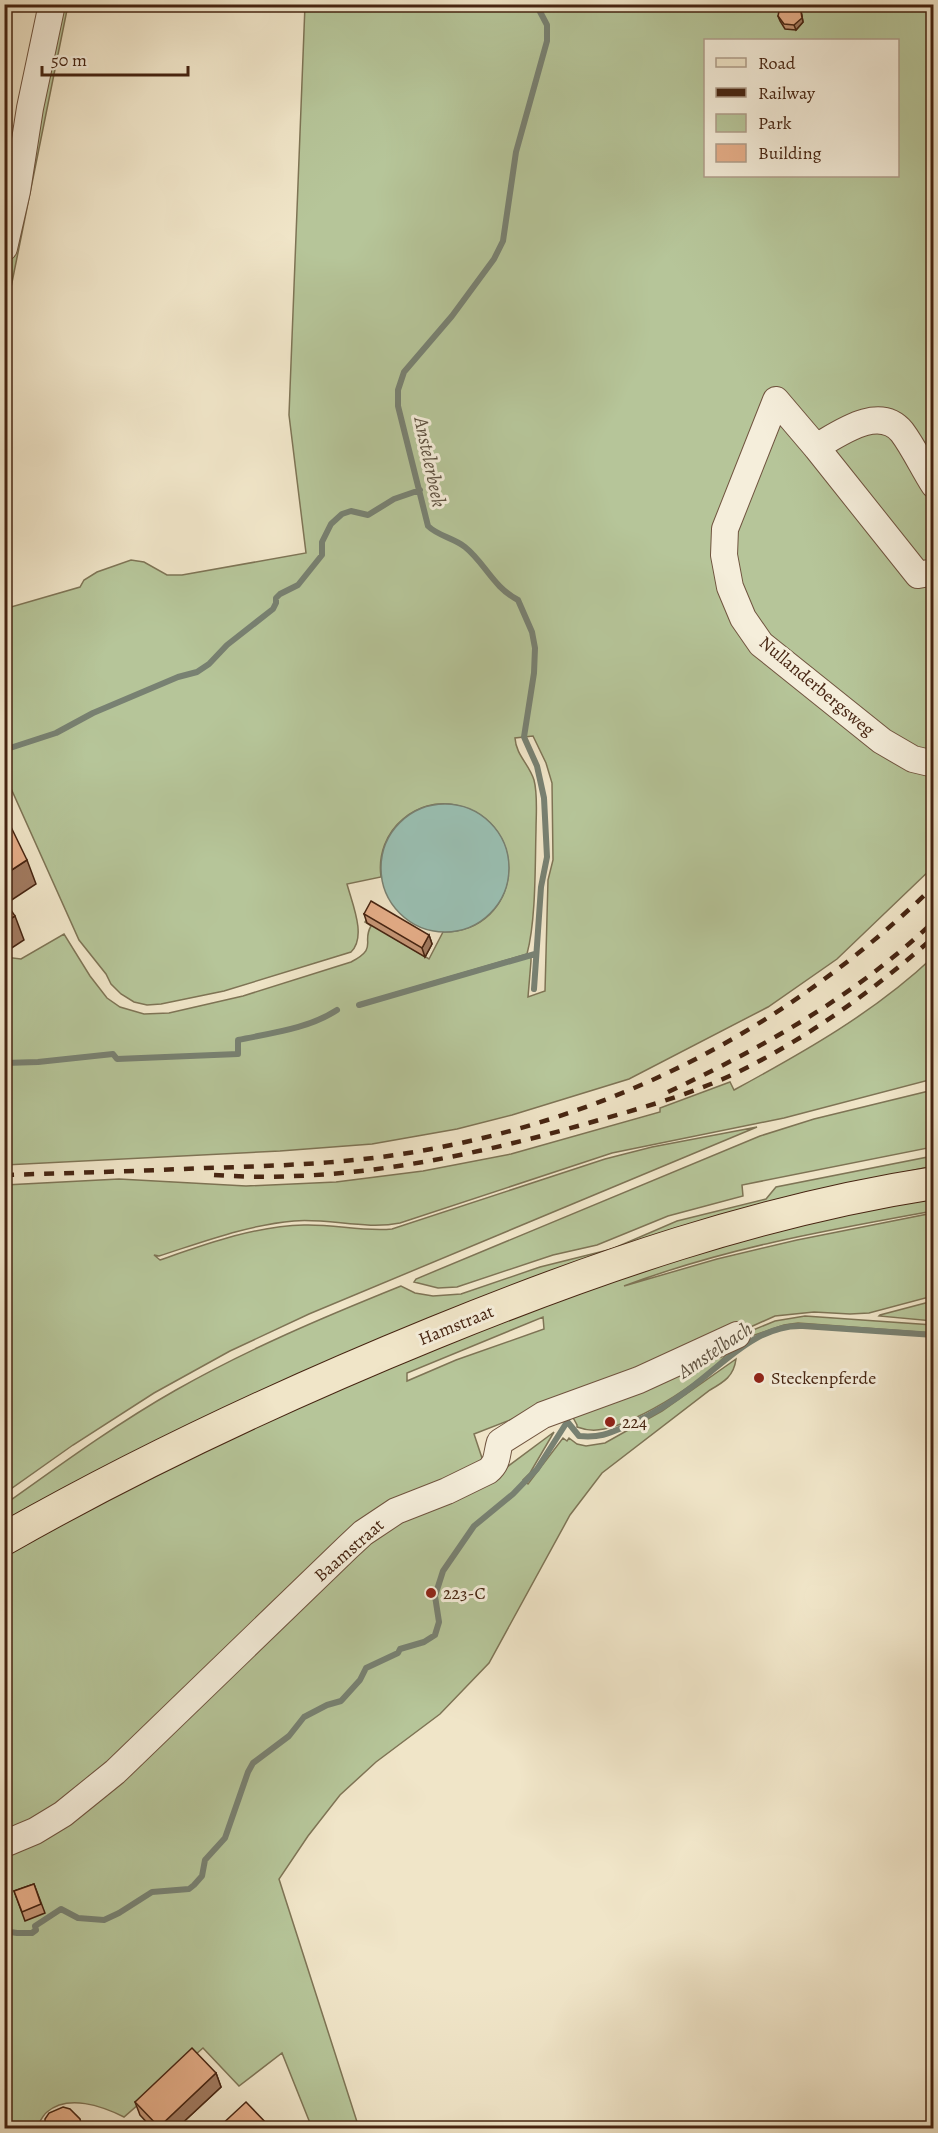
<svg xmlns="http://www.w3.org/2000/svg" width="938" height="2133" font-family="Alegreya,serif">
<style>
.green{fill:#b6c599;stroke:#7e7455;stroke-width:1.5;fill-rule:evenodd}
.water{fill:#9abfb2;stroke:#788172;stroke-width:1.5}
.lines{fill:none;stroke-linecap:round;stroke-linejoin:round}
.stream{stroke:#788172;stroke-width:6}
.minor-casing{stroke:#70543f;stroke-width:28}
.major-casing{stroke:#462411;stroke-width:34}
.minor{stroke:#f5eedb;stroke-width:26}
.major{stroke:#f0e5c8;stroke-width:32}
.rail{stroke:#462411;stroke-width:4.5;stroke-dasharray:10 10;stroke-linecap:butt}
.wall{fill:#c69676;stroke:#462411;stroke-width:1.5}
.shaded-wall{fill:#a17a60;stroke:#462411;stroke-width:1.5}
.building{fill:#e6ae89;stroke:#462411;stroke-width:1.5}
.poi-dot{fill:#8f2418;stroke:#f5eedb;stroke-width:2}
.labels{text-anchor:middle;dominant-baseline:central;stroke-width:6;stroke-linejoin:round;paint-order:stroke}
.street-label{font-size:18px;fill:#462411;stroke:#f5eedb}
.poi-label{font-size:18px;fill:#462411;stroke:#f5eedb;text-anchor:start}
.water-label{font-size:20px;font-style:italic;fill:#5f5241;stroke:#f5eedb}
</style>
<rect width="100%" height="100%" fill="#f0e5c8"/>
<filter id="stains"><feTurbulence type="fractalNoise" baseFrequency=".00333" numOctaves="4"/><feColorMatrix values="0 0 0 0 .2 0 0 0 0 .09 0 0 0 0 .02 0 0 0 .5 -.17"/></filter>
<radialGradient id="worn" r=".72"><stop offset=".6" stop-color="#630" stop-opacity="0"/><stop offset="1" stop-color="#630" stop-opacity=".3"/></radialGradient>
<path class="green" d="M 57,5 L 68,5 L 5,317 L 5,276 Z
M 305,5 L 933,5 L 933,867 L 837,959 L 768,1007 L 629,1079 L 512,1115 L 457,1129 L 372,1144 L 280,1151 L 5,1165 L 5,957 L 21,959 L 64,934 L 90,976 L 107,998 L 120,1007 L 144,1014 L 169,1013 L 243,996 L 351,962 C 379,947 361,943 371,926 L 365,922 L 367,919 L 372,925 L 429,959 L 443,932 C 523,932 533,821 455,805 C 436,801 417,807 403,819 C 386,833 378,855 381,877 L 347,884 C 352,903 367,937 351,952 L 224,991 L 161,1004 L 147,1005 L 134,1002 L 121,994 L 111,984 L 106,974 L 79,940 L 5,775 L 4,609 L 80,587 L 84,580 L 97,572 L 131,560 L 144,562 L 167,575 L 182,575 L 306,553 L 289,415 ZM 706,40 L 898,40 L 898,176 L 706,176 ZM 533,736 L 546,763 L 552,783 L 553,860 L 548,880 L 545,991 L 528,997 L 531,961 L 531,957 L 526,958 L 360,1006 L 359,1004 L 364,1002 L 527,954 C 536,920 535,867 536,830 C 536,815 538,795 534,780 C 529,764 516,755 515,738 Z
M 933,957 L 933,1079 L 784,1118 L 612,1153 L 400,1223 C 365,1230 329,1218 294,1221 C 247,1225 203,1242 159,1256 L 154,1255 L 160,1260 C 206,1244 255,1226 304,1225 C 334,1224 363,1232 392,1229 L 605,1159 L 652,1147 L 757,1127 L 309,1314 L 230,1351 L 154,1393 L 73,1445 L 5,1493 L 5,1185 L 119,1179 L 246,1186 L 336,1182 L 423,1171 L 511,1154 L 660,1112 L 660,1108 L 730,1082 L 734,1090 C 804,1052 875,1012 933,957 Z
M 933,1090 L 933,1147 L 742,1185 L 743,1196 L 668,1216 L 597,1245 L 553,1255 L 457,1287 L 438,1288 L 414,1282 L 416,1279 L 760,1136 L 814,1119 Z
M 933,1156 L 933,1166 L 790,1197 L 5,1522 L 4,1505 C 60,1465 116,1424 176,1390 C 248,1349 324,1317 401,1286 L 415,1293 L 433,1296 L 461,1294 L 540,1267 L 612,1249 L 677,1221 L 766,1199 L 776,1187 Z
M 933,1197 L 933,1211 C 828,1230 725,1248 624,1286 L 717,1259 L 797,1240 L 933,1213 L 933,1296 L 869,1313 L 850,1314 L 814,1312 L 775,1316 L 666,1365 L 564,1399 L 474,1434 L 483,1461 L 418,1498 L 100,1779 L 5,1840 L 4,1551 L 184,1456 L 541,1302 L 794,1223 ZM 543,1317 L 544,1329 L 456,1360 L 407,1381 L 407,1373 Z
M 933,1301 L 933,1321 L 879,1316 L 880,1315 Z
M 805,1316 L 933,1325 L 933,1333 L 798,1323 L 784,1325 L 743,1339 L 741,1335 L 775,1321 Z
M 731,1347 C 717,1375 635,1424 604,1429 C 595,1431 585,1430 577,1427 L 577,1425 L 570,1412 Z
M 736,1359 C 734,1376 724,1382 710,1390 L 602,1473 L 570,1515 L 489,1663 L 440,1714 L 376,1762 L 340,1795 L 308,1836 L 279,1879 L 359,2128 L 312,2128 L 282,2053 L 239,2086 L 203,2048 L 124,2117 C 102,2106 68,2094 47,2112 C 42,2116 39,2124 36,2128 L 5,2128 L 4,1850 L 12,1847 L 352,1548 L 503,1470 L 554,1432 L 530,1473 L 523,1480 L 528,1484 L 563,1438 L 567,1441 L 569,1438 L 577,1444 L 586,1446 L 605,1443 L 662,1411 Z"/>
<path class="water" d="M381 868a64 64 0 1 1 128 0a64 64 0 1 1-128 0Z"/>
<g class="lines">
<path class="stream" d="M 10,748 L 56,733 L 93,713 L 178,677 L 197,672 L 209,664 L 227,645 L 273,609 L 276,603 L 276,598 L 280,594 L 298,585 L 322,555 L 322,542 L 331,524 L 342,514 L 351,511 L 368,515 L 394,499 L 420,490
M 534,989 L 541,887 L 547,857 L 544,798 L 537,766 L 524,737 L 534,673 L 535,648 L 532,632 L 518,600 C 493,587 485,563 465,547 C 454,538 438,536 428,526 L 398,406 L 398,390 L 404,372 L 452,316 L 494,259 L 503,241 L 516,152 L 547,41 L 547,25 L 536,4
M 359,1005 L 535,954
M 4,1063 L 38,1062 L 113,1054 L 117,1059 L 238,1054 L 238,1040 C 271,1033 308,1029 337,1010
M 566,1420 L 579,1436 C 602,1438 610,1433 631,1424 C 653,1414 674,1401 693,1386 C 726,1361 759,1324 803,1326 L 934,1335
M 4,1931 L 17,1933 L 32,1933 L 36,1930 L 35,1926 L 61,1909 L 78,1918 L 104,1920 L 119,1913 L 152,1892 L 189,1889 L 194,1885 L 202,1876 L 205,1860 L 225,1838 L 248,1772 L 253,1763 L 289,1736 L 304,1717 L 327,1705 L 341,1701 L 360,1680 L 366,1668 L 398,1653 L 400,1649 L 424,1642 L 435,1635 L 439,1622 L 435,1596 L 443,1571 L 474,1526 L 513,1494 L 537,1469 L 567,1422"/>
<defs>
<path id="minor" d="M 4,248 L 17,191 L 30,108 L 52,4
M 816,447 C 839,434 879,404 902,432 C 914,448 923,468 934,485
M 934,572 L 918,575 L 816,447 L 776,400 L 725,529 L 724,555 L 730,587 L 743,618 L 761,644 L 882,741 L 913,759 L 934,764
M 4,1844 L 35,1831 L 63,1814 L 115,1772 L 348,1547 L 363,1533 L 396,1511 L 447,1491 L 488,1471 C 499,1462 496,1454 500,1442 L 543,1415 L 639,1380 L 737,1335"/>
<path id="major" d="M 4,1539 C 143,1460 287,1393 434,1333 C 596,1267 760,1210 934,1183"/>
</defs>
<use href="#minor" class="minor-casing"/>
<use href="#major" class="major-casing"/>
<use href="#minor" class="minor"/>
<use href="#major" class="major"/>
<path class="rail" d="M 668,1092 C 764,1047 857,995 934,921
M 4,1175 C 72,1173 139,1171 206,1168 C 272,1166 337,1164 402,1154 C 607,1122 785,1031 934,886
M 214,1175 C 344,1184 475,1156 599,1120 C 645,1107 692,1094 736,1073 C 808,1038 874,990 934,937"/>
</g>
<path class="wall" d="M 801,11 L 803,22 L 796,30 L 785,29 L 780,21 L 778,16 Z
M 364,914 L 429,935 L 432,944 L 425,957 L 367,923 Z
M 34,1884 L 45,1913 L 25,1921 L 14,1891 Z
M 216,2073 L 221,2087 L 177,2128 L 152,2128 L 140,2115 L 135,2102 Z"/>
<path class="shaded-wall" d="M 800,6 L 803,22 L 796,30 L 794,25 Z
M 27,860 L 36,884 L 4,905 L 4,875 Z
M 15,916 L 24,940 L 4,953 L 4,923 Z
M 429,935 L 432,944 L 425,957 L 422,948 Z
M 216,2073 L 221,2087 L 177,2128 L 159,2128 L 159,2127 Z"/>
<path class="building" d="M 783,4 L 798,4 L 800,6 L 802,18 L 794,25 L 784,24 L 778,16 L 780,6 Z
M 11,827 L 27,860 L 4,875 L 4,830 Z
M 4,900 L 15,916 L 4,923 Z
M 371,901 L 429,935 L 422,948 L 364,914 Z
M 34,1884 L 41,1904 L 22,1912 L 14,1891 Z
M 192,2048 L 216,2073 L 159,2127 L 135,2102 Z
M 246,2102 L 271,2128 L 218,2128 Z
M 63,2107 L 70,2109 L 80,2119 L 82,2128 L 45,2128 L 45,2119 L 49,2113 Z"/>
<g class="poi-dot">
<circle cx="759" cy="1378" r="6"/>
<circle cx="610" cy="1422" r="6"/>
<circle cx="431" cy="1593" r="6"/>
</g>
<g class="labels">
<g class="street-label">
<text transform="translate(817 686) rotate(40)">Nullanderbergsweg</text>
<text transform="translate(456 1325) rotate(-22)">Hamstraat</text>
<text transform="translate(349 1550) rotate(-41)">Baamstraat</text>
</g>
<g class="poi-label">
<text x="771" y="1378">Steckenpferde</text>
<text x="622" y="1422">224</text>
<text x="443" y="1593">223-C</text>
</g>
<g class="water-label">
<text transform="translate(430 462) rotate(78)">Anstelerbeek</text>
<text transform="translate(715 1350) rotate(-34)">Amstelbach</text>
</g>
</g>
<rect width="938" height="2133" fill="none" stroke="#f0e5c8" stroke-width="24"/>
<rect x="6" y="6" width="926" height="2121" fill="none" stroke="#462411" stroke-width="3"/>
<rect x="12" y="12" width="914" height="2109" fill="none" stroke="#462411" stroke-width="1.5"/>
<rect x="704" y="39" width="195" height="138" fill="#f5eedb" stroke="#af9d8a" stroke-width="1.5"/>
<rect x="716" y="58" width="30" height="9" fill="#f0e5c8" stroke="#af9d8a" stroke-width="1.5"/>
<text x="758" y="69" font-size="18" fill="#462411">Road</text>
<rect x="716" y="88" width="30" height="9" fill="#462411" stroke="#af9d8a" stroke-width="1.5"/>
<text x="758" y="99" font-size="18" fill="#462411">Railway</text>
<rect x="716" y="114" width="30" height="18" fill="#b6c599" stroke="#af9d8a" stroke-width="1.5"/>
<text x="758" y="129" font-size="18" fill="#462411">Park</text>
<rect x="716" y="144" width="30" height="18" fill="#e6ae89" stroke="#af9d8a" stroke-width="1.5"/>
<text x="758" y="159" font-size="18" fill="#462411">Building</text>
<path d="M42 66v9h146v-9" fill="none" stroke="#462411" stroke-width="3"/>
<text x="51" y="66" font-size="18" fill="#462411" stroke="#f5eedb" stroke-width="4.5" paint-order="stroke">50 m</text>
<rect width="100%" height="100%" filter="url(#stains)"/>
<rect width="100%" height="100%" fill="url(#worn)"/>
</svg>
